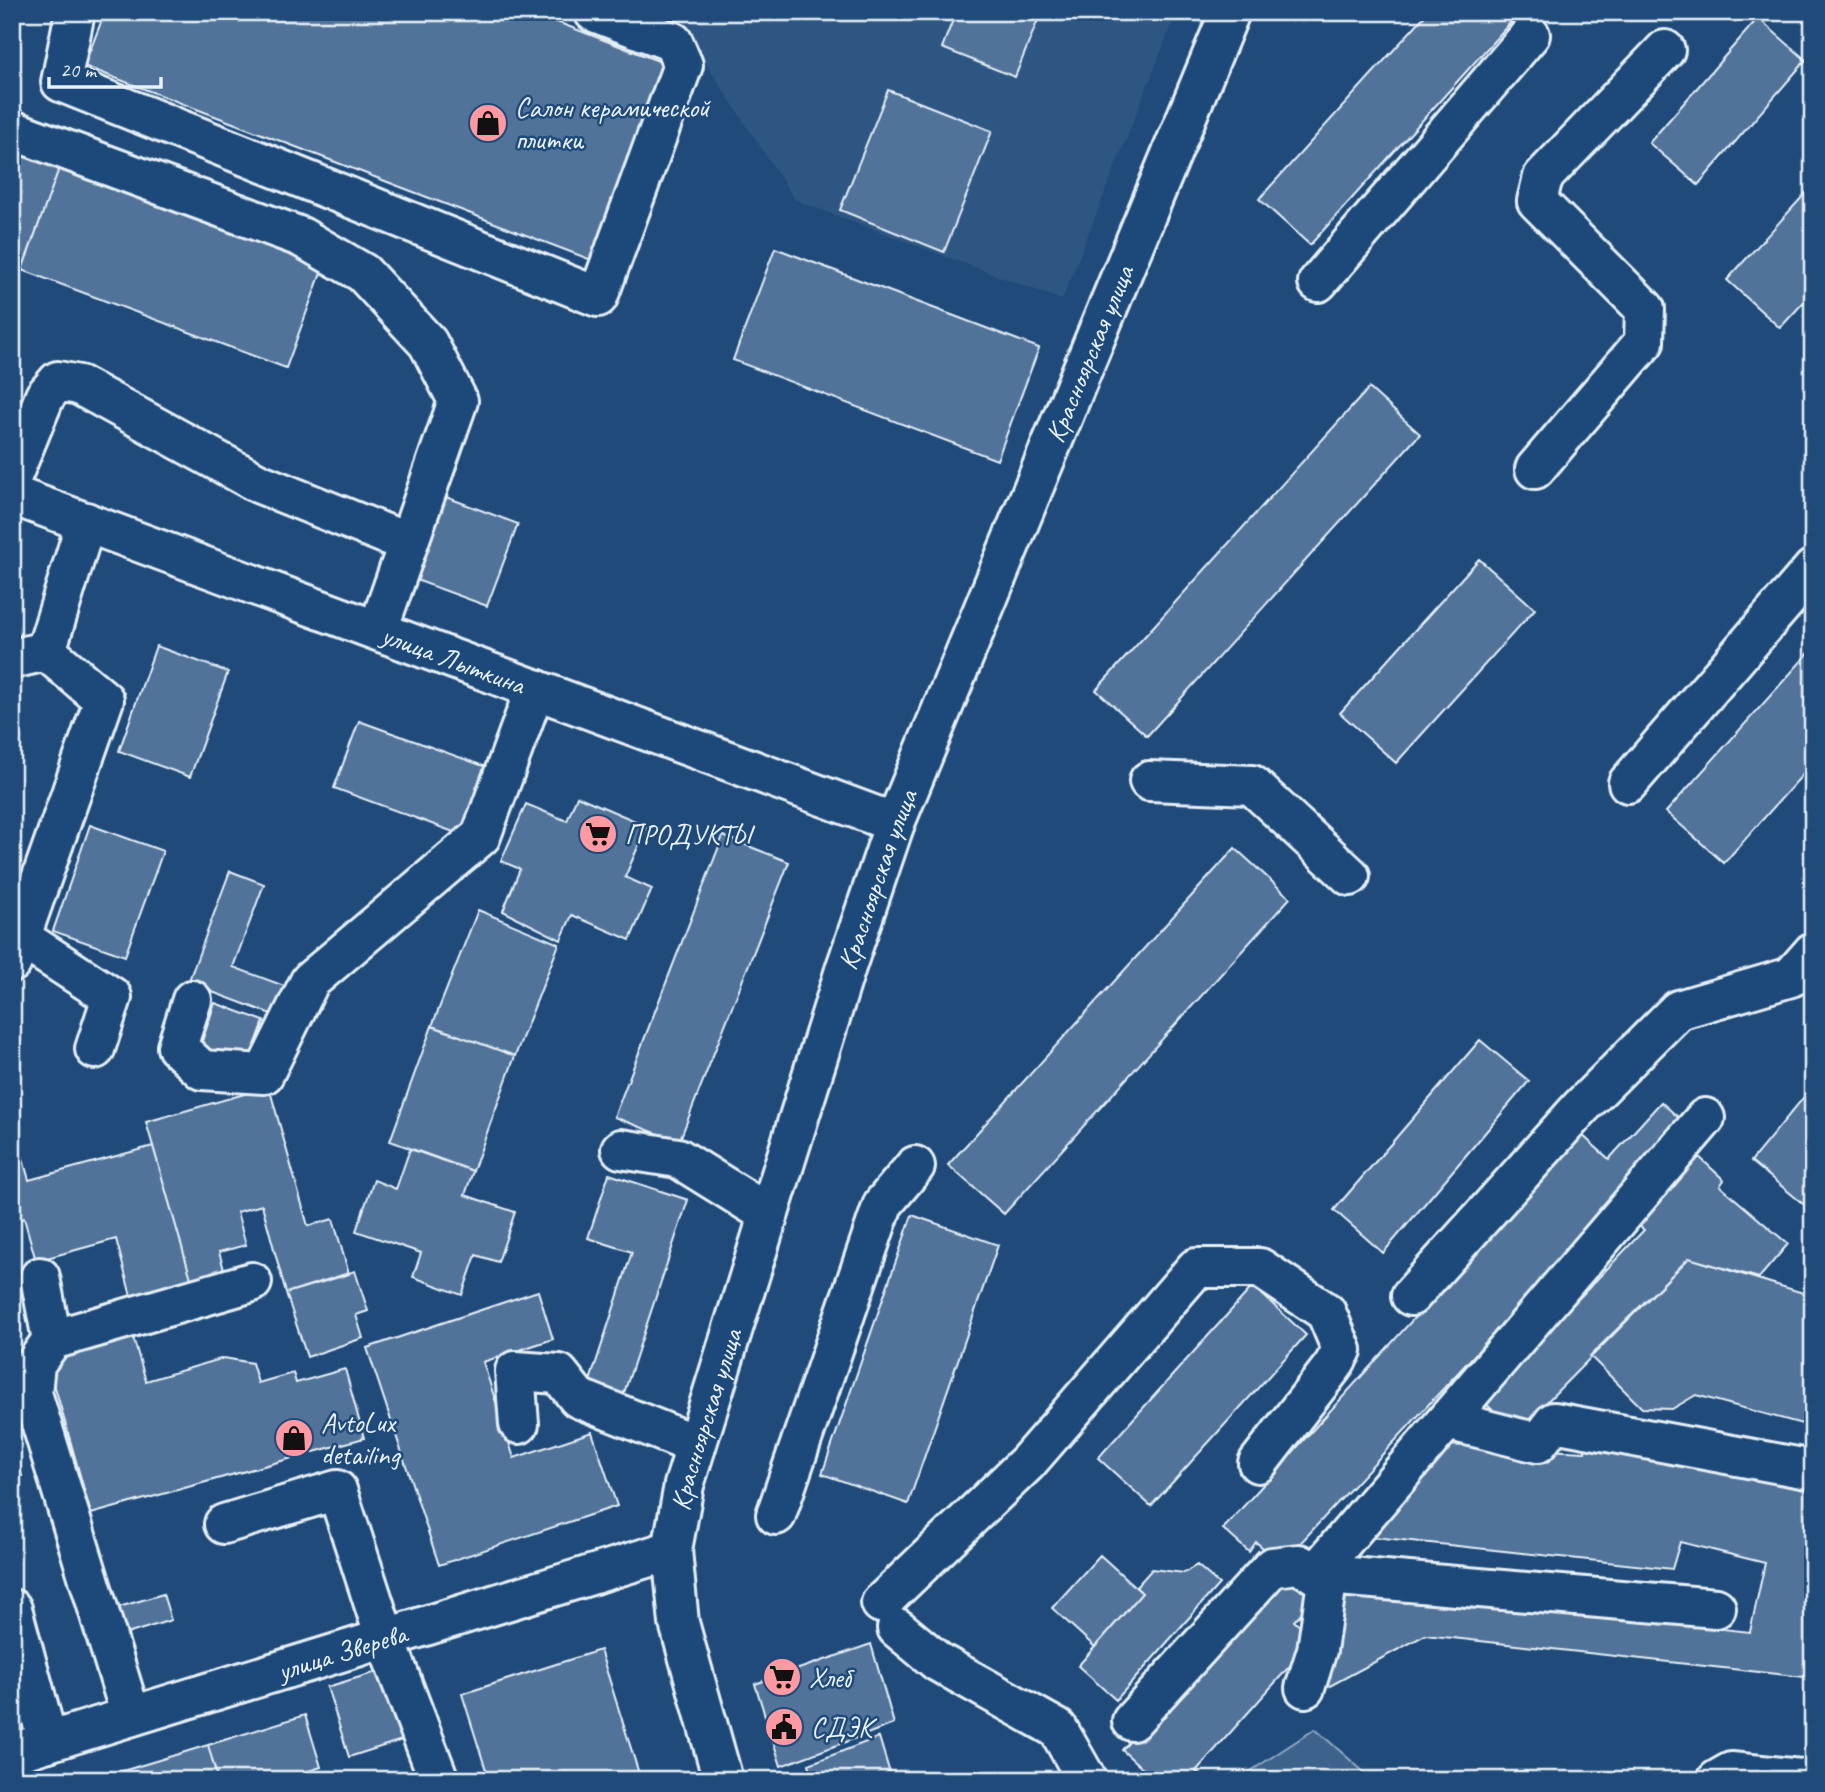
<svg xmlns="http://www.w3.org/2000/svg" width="1825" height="1792" font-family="Caveat,sans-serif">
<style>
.built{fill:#2e5683}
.green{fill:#3c628c;stroke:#92aac2;stroke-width:2}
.building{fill:#517399;stroke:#e8f1f8;stroke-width:2}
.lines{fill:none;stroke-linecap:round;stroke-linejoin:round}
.minor-casing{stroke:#e8f1f8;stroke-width:44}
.minor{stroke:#1f4a7a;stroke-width:38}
.labels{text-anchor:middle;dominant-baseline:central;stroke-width:5;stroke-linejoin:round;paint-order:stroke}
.poi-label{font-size:28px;fill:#e8f1f8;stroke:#1f4a7a;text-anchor:start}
.street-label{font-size:28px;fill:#e8f1f8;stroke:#1f4a7a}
</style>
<rect width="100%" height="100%" fill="#1f4a7a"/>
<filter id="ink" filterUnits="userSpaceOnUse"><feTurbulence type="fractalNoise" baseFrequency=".0143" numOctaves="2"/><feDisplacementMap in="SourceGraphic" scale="14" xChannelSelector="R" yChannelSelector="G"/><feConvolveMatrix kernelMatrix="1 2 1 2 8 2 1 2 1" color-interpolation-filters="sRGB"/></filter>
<g filter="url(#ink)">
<path class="built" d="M 648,12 L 1177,12 L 1062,300 L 795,200 L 681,25 Z"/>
<path class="green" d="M 1315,1729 L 1373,1780 L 1237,1780 Z"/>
<path class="building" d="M 105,12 L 531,12 L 669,65 L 594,261 L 84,66 Z
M 956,12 L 1041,12 L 1015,77 L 942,48 Z
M 1428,12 L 1520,12 L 1310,245 L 1259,199 Z
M 1758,18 L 1806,60 L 1698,185 L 1649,143 Z
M 888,90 L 992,131 L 944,252 L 840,210 Z
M 12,146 L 61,163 L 12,297 Z
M 61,163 L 325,262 L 286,368 L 22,270 Z
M 1813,185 L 1813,292 L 1780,328 L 1727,280 Z
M 775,248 L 1039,348 L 997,460 L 733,360 Z
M 1369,388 L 1420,434 L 1147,736 L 1096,690 Z
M 446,497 L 518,524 L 487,606 L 416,580 Z
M 1479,559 L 1535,609 L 1396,763 L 1340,713 Z
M 156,646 L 228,672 L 190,777 L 119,751 Z
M 1813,648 L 1813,763 L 1724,863 L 1666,812 Z
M 359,721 L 492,769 L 467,837 L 334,788 Z
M 577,796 L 647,826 L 625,877 L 652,889 L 630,940 L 572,915 L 561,940 L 503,911 L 520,869 L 501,861 L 526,804 L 567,821 Z
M 90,825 L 163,851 L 125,956 L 53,931 Z
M 723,836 L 789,862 L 679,1142 L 614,1117 Z
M 1235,848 L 1290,898 L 1004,1214 L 948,1165 Z
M 230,871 L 264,884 L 233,967 L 298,991 L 287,1020 L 188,983 Z
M 478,910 L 559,944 L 515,1056 L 432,1026 Z
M 215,1003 L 264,1021 L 247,1068 L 199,1050 Z
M 432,1026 L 515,1056 L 473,1171 L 390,1141 Z
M 1480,1040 L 1529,1081 L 1383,1253 L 1334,1210 Z
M 1813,1086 L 1813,1212 L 1751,1161 Z
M 269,1087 L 308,1226 L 333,1219 L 349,1274 L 286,1293 L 262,1205 L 237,1212 L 246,1245 L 219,1252 L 225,1273 L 192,1282 L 146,1122 Z
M 1661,1102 L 1687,1125 L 1281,1564 L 1256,1542 L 1249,1552 L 1223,1529 L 1581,1134 L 1609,1159 Z
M 19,1145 L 29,1180 L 153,1146 L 192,1282 L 132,1300 L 116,1239 L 36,1261 L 24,1218 L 12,1222 L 12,1147 Z
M 410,1149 L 473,1171 L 465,1195 L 515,1212 L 498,1262 L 476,1255 L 462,1295 L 413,1277 L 421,1253 L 356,1231 L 374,1180 L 396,1189 Z
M 1696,1154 L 1724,1180 L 1720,1186 L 1788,1244 L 1759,1278 L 1689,1258 L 1516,1433 L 1482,1400 L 1644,1230 L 1635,1222 Z
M 609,1174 L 688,1200 L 623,1396 L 589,1384 L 632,1252 L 588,1238 Z
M 912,1215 L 998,1245 L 908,1504 L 822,1474 Z
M 1689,1258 L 1813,1296 L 1813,1427 L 1696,1395 L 1672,1409 L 1642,1408 L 1590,1356 Z
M 355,1271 L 368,1311 L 356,1315 L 363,1338 L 307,1357 L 286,1293 Z
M 1253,1286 L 1306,1335 L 1151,1506 L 1098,1458 Z
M 538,1291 L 553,1339 L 483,1362 L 514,1458 L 592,1432 L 617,1506 L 439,1565 L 367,1348 Z
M 132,1334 L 146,1381 L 224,1358 L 252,1363 L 258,1383 L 293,1373 L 296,1383 L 345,1369 L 364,1438 L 91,1514 L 51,1373 L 65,1353 Z
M 1588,1436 L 1813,1485 L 1813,1678 L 1425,1635 L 1313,1695 L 1345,1588 L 1750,1632 L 1765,1563 L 1680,1542 L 1672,1569 L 1374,1537 L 1446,1445 L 1585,1452 Z
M 12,1444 L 22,1476 L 12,1479 Z
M 1100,1555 L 1142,1593 L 1095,1647 L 1052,1608 Z
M 1197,1565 L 1219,1584 L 1116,1700 L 1078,1666 L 1142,1593 L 1136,1587 L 1152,1569 L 1184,1573 Z
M 1280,1574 L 1321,1591 L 1294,1621 L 1314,1639 L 1196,1771 L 1206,1780 L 1155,1780 L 1122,1750 Z
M 163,1594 L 171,1620 L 127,1634 L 119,1607 Z
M 871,1644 L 894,1724 L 781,1766 L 755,1684 Z
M 600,1650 L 641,1780 L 489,1780 L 462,1694 Z
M 380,1671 L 402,1740 L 349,1757 L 327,1687 Z
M 305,1715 L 321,1767 L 281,1780 L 218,1780 L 208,1745 Z
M 879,1737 L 892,1780 L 814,1780 L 809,1764 Z
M 208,1745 L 218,1780 L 93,1780 Z"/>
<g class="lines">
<defs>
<g id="minor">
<path d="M 75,12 L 61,82 L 598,297 L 683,65 L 673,42 L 594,12"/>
<path d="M 12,130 L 301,237 L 363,273 L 428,343 L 458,401 L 378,630"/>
<path d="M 1318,282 L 1530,35"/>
<path d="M 1535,469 L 1644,342 L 1645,309 L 1537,201 L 1543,177 L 1665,50"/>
<path d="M 12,476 L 45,396 L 58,381 L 79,385 L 258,483 L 408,543"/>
<path id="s1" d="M 12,495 L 895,823"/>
<path d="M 12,659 L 46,651"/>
<path d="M 1149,781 L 1252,785 L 1350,876"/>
<path d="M 1628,783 L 1813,569"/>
<path d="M 12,932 L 112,997 L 95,1049"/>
<path d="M 12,962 L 104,700 L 46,651 L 86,522"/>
<path d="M 192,1000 L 177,1047 L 202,1070 L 264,1074 L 310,981 L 481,836 L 535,689"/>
<path d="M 1705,1118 L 1315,1574 L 1716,1608"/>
<path d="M 621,1149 L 678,1158 L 768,1214"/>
<path d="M 40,1277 L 52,1340"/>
<path d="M 1411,1296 L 1581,1107 L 1678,1010 L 1791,977 L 1813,952"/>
<path d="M 1447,1420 L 1538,1443 L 1554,1422 L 1813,1470"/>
<path d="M 519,1424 L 515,1371 L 559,1374 L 578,1398 L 696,1445"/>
<path d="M 776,1515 L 883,1204 L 915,1166"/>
<path d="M 224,1524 L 337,1490 L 385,1638 L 439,1780"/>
<path d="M 881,1603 L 1027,1463 L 1196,1268 L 1260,1268 L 1326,1312 L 1342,1350 L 1333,1366 L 1258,1463"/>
<path d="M 12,1609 L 48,1742"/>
<path d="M 897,1628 L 938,1662 L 1058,1729 L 1087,1780"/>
<path d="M 1305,1688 L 1317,1650 L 1328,1575"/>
<path d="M 131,1716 L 32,1393 L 35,1364 L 52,1340 L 252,1282"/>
<path d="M 1132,1721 L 1272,1567 L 1299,1564 L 1315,1574"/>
<path id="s2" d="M 12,1753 L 672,1550"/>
<path id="s3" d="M 723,1780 L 679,1623 L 672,1550 L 684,1485 L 846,967 L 895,823 L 1230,12"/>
<path d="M 1717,1780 L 1731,1772 L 1811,1780"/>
</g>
</defs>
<use href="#minor" class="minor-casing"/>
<use href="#minor" class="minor"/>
</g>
</g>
<defs>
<symbol id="shop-disc" viewBox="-11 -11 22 22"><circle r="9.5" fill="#ff9aa2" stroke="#1f4a7a"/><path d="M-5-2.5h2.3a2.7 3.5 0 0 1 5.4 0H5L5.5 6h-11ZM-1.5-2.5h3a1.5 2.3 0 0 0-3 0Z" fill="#111"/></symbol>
<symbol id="supermarket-disc" viewBox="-11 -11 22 22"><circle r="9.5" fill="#ff9aa2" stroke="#1f4a7a"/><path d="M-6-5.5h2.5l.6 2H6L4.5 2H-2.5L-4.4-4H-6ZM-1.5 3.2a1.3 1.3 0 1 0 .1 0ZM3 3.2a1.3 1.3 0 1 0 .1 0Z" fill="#111"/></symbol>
<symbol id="civic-disc" viewBox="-11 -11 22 22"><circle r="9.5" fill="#ff9aa2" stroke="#1f4a7a"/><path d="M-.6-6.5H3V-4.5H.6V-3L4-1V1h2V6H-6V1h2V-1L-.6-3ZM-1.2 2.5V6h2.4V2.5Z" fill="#111"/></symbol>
</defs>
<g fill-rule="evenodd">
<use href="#shop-disc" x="466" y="101" width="44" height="44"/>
<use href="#supermarket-disc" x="576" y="812" width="44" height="44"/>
<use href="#shop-disc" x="272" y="1416" width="44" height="44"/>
<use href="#supermarket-disc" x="760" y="1655" width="44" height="44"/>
<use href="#civic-disc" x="762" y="1705" width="44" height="44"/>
</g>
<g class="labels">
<g class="poi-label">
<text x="515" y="107">Салон керамической<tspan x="515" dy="32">плитки</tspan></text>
<text x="625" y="834">ПРОДУКТЫ</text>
<text x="321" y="1422">AvtoLux<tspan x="321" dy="32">detailing</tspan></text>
<text x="809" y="1677">Хлеб</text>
<text x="811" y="1727">СДЭК</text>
</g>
<g class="street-label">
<text stroke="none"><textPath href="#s3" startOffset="1505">Красноярская улица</textPath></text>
<text stroke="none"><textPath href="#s1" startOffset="471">улица Лыткина</textPath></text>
<text stroke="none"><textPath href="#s3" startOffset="938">Красноярская улица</textPath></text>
<text stroke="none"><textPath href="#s3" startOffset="371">Красноярская улица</textPath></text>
<text stroke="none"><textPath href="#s2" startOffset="345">улица Зверева</textPath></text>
</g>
</g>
<rect width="1825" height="1792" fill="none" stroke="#1f4a7a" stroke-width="42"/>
<rect x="21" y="21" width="1783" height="1750" fill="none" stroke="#e8f1f8" stroke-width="2.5" filter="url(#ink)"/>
<path d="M49 77v10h112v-10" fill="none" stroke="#e8f1f8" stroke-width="3.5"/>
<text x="60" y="77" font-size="21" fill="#e8f1f8" stroke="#1f4a7a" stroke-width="5" paint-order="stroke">20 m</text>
</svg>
